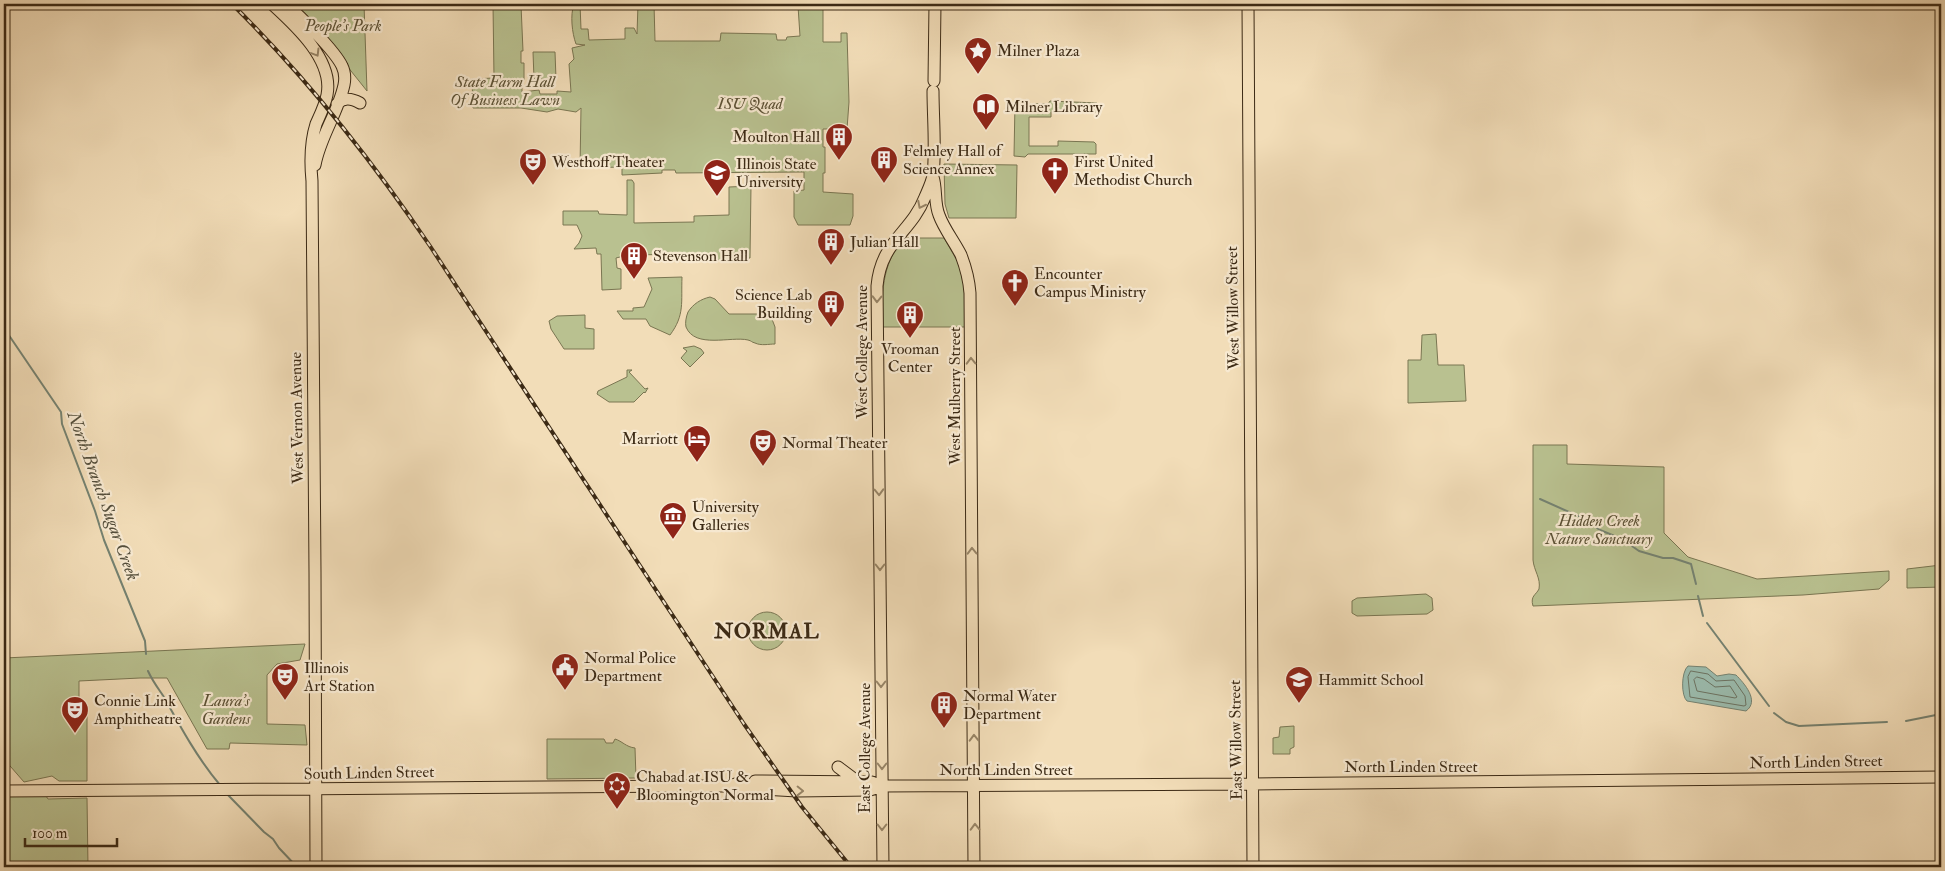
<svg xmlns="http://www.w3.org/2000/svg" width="1945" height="871" font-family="'IM FELL Double Pica',serif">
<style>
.green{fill:#b9c190;stroke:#7a7652}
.water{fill:#9bbcae;stroke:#758271}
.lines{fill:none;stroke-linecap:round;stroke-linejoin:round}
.shore{stroke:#6c7362;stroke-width:1}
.stream{stroke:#758271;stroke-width:2}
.major-casing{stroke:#3c2a15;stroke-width:13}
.major{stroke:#f2ddb8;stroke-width:11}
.rail-casing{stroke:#3c2a15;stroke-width:4}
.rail{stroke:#f7e9d1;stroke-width:2;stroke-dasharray:5.5;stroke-linecap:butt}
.oneway{stroke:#978466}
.labels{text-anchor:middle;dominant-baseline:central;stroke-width:4.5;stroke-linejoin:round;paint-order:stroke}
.park-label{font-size:16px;font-style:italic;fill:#5b5034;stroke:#f7e9d1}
.poi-label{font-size:16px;fill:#3c2a15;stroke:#f7e9d1;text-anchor:start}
.street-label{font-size:16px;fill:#3c2a15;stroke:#f7e9d1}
.water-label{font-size:18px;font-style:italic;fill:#544e3b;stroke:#f7e9d1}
.district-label{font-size:21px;font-weight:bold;letter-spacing:1px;fill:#3c2a15;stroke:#f7e9d1}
</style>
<rect width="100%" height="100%" fill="#f2ddb8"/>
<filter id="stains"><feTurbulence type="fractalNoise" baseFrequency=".004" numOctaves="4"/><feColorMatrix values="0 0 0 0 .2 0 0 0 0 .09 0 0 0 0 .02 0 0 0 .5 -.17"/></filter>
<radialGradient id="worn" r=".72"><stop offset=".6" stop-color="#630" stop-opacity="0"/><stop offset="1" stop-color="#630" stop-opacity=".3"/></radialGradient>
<path class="green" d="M 291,4 L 364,4 L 367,91 L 331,46 Z
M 493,4 L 521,5 L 523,51 L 521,51 L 521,63 L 524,63 L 524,80 L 522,80 L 522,92 L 539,90 L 540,94 L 557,94 L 557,91 L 571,92 L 569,64 L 574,59 L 572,48 L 585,45 L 576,44 C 572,33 570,15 574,4 L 580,4 L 581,29 L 588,29 L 589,40 L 625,39 L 625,28 L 634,28 L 637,34 L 638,4 L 654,4 L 655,41 L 720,41 L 721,33 L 776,34 L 777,40 L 786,40 L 787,37 L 800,36 L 798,6 L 784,6 L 784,4 L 823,4 L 823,42 L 841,42 L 841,33 L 847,33 L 849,102 L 847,129 L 823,129 L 823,147 L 825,147 L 825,173 L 823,173 L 823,192 L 853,194 L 853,216 L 850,225 L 798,225 L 794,217 L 794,191 L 804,190 L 804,172 L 676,173 L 675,170 L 662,170 L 662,173 L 622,175 L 622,167 L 580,168 L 581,108 L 576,112 L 558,109 L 547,112 L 521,108 L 473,108 L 472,79 L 494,78 Z
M 533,52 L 555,52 L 556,79 L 534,79 Z
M 1050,101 L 1097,103 L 1096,112 L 1051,112 L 1051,117 L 1029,117 L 1029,146 L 1058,146 L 1058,141 L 1094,142 L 1096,144 L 1096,154 L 1028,154 L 1025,157 L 1014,156 L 1015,103 L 1048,104 Z
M 944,164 L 1017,165 L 1016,218 L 949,218 L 945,204 Z
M 627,180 L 632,180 L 634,183 L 634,223 L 694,222 L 694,216 L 729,215 L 729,187 L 751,186 L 750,258 L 741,258 L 739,260 L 713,260 L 713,254 L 621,255 L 620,257 L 616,258 L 617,268 L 621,269 L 621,289 L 602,290 L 601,254 L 597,254 L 596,248 L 574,249 L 579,243 L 582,236 L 577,225 L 563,225 L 563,211 L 598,211 L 599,214 L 627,215 Z
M 903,238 L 944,238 L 963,271 L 968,327 L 882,327 C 882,293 881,267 903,238 Z
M 682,277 C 681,302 685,315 670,335 L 650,326 L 646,319 L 623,319 L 617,311 L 633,311 L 633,308 L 644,307 L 652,289 L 648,278 Z
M 710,297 L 715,299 L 729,314 L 770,314 L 775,327 L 775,344 C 769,344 761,346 755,343 C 751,342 752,341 748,340 C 731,336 695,349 686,327 C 685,323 686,317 688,312 C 693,304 701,299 710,297 Z
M 585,315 L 585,328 L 594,329 L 594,349 L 564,349 L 551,329 L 549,321 L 557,316 Z
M 1436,334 L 1438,365 L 1464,365 L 1466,401 L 1408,403 L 1408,360 L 1421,360 L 1422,335 Z
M 694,346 L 701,349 L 704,353 L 690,367 L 681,358 L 687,351 L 683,348 Z
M 627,370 L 632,370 L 629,372 L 645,389 L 648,388 L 645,393 L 644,392 L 634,402 L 609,402 L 597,394 L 598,391 L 627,377 Z
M 1533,445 L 1567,445 L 1567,464 L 1664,467 L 1664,533 L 1688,557 L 1757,579 L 1889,571 L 1889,580 L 1879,589 L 1803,595 L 1533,606 C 1530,596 1536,595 1539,589 C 1541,578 1534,571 1533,560 Z
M 1941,565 L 1941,587 L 1907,588 L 1907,569 Z
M 1426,594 L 1432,598 L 1433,610 L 1427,614 L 1357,616 L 1352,613 L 1352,601 L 1357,598 Z
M748 631a19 19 0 1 1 38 0a19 19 0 1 1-38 0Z
M 305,644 L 300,660 L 277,664 L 267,675 L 267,724 L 305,725 L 307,745 L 230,743 L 229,749 L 207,749 L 167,678 L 140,678 L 79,681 L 79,711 L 87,712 L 87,781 L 59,781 L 52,776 L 24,782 L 4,759 L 4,658 Z
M 1294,726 L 1294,747 L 1290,749 L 1290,754 L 1273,754 L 1273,738 L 1279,737 L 1280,727 Z
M 547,739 L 604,739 L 606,743 L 613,743 L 615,739 C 622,741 626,747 635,748 L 636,778 L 547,779 Z
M 4,796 L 46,796 L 48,799 L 87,798 L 88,867 L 4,867 Z"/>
<path class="water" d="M 1688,666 L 1706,667 L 1717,676 L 1729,674 L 1736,675 C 1744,683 1760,701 1746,711 L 1687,701 C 1681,696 1681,672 1688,666 Z"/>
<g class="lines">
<path class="shore" d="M 1691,671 L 1708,674 L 1716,681 L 1734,680 L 1745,696 L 1746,705 L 1744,706 L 1690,697 L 1688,677 Z
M 1697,677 L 1704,679 L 1715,687 L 1730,686 L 1737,697 L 1735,698 L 1697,691 L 1694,680 Z"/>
<path class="stream" d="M 4,328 L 61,412 L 62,424 L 95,511 L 104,540 L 145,641 L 146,654
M 1540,499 L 1578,516 L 1600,530 L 1622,539 L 1639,551 L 1663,558 L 1673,558 L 1691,564 L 1696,584
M 1698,596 L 1703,616
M 1707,623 L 1769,706
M 148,671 C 153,682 158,688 164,697 C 181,728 198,759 220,785
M 1774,713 L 1786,722 L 1799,726 L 1887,722
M 1906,721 L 1941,714
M 228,795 L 264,832 L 273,839 L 279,848 L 297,867"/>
<defs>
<path id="major" d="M 272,4 C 295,25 334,60 327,95 C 325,105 320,115 316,124 C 310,143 310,161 312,181 L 315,572 L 316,867
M 286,4 C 300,16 335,51 342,66 C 345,72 345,80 344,85 C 338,113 320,137 315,165
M 1248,4 L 1253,867
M 934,81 L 935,4
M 337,104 C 344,97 351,98 360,103
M 933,177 C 937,189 934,203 939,215 C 944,229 954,241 961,255 C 966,268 969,280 970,293 L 974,867
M 838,767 L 858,782
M 755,781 L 872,782 L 882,786
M 734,785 L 743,788 L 797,791 L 870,790 L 882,786 L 1253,784 L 1941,777
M 4,791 L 690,786 L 728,786 L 739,783
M 883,867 L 877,286 C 881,241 911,233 925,197 C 928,190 932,182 933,175 C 936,150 933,117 933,91"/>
</defs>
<use href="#major" class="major-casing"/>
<use href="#major" class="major"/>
<defs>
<path id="rail" d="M 232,4 C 306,77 371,159 430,246 L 744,724 L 802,807 L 851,867"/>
</defs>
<use href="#rail" class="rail-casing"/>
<use href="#rail" class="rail"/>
</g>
<defs><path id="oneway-chevron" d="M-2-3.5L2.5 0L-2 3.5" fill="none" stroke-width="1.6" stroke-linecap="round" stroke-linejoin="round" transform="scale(1.25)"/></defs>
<g class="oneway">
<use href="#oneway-chevron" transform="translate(316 53) rotate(59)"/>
<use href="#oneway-chevron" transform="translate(921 205) rotate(117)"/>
<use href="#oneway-chevron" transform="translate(877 299) rotate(91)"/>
<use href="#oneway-chevron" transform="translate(971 361) rotate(-91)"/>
<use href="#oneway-chevron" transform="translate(879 492) rotate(88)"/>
<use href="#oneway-chevron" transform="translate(972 551) rotate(-91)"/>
<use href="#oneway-chevron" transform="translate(880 567) rotate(90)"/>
<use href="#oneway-chevron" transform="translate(881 684) rotate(90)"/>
<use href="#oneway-chevron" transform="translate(974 738) rotate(-91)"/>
<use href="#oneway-chevron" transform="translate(882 766) rotate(90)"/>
<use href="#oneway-chevron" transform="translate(800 791) rotate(1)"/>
<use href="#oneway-chevron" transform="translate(882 827) rotate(90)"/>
<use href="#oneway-chevron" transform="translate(975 827) rotate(-91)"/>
</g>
<defs>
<symbol id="sight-pin" viewBox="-11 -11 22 30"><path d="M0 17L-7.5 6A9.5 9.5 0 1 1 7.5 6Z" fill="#8f2418" stroke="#f7e9d1"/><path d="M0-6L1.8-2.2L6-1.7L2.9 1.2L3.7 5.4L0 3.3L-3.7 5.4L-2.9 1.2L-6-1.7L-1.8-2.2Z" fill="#fff"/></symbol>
<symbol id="library-pin" viewBox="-11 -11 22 30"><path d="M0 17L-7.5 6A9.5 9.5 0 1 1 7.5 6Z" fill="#8f2418" stroke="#f7e9d1"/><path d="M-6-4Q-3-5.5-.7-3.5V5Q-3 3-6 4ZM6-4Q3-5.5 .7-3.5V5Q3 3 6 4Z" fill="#fff"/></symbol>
<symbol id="building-pin" viewBox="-11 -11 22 30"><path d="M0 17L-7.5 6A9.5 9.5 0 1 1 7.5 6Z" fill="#8f2418" stroke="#f7e9d1"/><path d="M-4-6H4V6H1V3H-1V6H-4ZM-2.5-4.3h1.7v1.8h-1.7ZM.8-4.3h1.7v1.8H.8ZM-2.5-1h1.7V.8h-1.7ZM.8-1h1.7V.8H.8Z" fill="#fff"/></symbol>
<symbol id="theatre-pin" viewBox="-11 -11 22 30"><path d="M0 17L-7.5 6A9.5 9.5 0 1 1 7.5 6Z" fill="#8f2418" stroke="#f7e9d1"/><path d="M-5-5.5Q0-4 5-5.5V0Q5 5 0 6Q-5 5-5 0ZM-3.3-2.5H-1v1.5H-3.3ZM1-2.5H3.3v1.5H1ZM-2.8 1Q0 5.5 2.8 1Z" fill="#fff"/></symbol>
<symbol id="church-pin" viewBox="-11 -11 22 30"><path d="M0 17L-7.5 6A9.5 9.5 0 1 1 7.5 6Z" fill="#8f2418" stroke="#f7e9d1"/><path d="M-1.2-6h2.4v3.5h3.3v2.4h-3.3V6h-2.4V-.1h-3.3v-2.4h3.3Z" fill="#fff"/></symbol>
<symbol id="university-pin" viewBox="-11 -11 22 30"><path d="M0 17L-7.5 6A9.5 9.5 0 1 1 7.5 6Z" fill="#8f2418" stroke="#f7e9d1"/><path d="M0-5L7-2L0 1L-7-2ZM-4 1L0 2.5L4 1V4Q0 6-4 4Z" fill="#fff"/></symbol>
<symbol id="hotel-pin" viewBox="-11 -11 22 30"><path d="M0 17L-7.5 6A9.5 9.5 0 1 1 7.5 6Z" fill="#8f2418" stroke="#f7e9d1"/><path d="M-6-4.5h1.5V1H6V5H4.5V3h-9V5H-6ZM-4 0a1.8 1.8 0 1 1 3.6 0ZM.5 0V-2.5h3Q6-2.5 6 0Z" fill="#fff"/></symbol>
<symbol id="museum-pin" viewBox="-11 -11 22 30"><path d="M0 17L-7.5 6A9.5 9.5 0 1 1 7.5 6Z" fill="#8f2418" stroke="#f7e9d1"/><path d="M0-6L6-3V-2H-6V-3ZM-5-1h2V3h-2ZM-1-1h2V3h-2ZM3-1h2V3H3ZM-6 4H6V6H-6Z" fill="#fff"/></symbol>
<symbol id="civic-pin" viewBox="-11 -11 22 30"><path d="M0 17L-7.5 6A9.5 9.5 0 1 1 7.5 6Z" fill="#8f2418" stroke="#f7e9d1"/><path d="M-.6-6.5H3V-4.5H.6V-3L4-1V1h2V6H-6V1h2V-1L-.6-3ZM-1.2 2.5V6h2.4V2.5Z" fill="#fff"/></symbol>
<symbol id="school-pin" viewBox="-11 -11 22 30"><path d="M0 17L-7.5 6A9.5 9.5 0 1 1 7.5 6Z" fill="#8f2418" stroke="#f7e9d1"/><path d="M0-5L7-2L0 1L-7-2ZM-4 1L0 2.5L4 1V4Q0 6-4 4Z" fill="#fff"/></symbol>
<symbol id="synagogue-pin" viewBox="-11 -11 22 30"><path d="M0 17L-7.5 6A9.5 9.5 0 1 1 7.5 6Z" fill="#8f2418" stroke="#f7e9d1"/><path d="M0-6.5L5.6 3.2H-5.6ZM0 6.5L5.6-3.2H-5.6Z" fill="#fff"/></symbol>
</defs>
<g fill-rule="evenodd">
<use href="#sight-pin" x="962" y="35" width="32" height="43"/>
<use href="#library-pin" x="970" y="91" width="32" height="43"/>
<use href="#building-pin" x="823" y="121" width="32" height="43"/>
<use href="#building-pin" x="868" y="144" width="32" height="43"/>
<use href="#theatre-pin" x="517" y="146" width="32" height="43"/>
<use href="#church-pin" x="1039" y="155" width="32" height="43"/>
<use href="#university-pin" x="701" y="157" width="32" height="43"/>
<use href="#building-pin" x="815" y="226" width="32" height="43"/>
<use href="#building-pin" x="618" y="240" width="32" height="43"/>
<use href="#church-pin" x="999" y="267" width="32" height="43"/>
<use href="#building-pin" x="815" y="288" width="32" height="43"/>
<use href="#building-pin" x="894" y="299" width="32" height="43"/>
<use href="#hotel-pin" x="681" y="423" width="32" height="43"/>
<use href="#theatre-pin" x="747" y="427" width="32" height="43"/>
<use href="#museum-pin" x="657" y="500" width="32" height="43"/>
<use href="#civic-pin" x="549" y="651" width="32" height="43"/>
<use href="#theatre-pin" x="269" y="661" width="32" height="43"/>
<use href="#school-pin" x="1283" y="664" width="32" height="43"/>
<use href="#building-pin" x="928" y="689" width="32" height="43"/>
<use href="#theatre-pin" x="59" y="694" width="32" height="43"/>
<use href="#synagogue-pin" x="601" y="770" width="32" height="43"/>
</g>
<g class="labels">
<g class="park-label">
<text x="343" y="26">People's Park</text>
<text x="505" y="82">State Farm Hall<tspan x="505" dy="18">Of Business Lawn</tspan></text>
<text x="750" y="104">ISU Quad</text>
<text x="1599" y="521">Hidden Creek<tspan x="1599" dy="18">Nature Sanctuary</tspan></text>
<text x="226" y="701">Laura's<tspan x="226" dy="18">Gardens</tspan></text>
</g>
<g class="poi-label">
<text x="997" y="51">Milner Plaza</text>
<text x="1005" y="107">Milner Library</text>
<text x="820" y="137" text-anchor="end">Moulton Hall</text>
<text x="903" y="151">Felmley Hall of<tspan x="903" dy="18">Science Annex</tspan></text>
<text x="552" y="162">Westhoff Theater</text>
<text x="1074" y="162">First United<tspan x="1074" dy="18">Methodist Church</tspan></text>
<text x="736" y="164">Illinois State<tspan x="736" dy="18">University</tspan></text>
<text x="850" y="242">Julian Hall</text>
<text x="653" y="256">Stevenson Hall</text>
<text x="1034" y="274">Encounter<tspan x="1034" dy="18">Campus Ministry</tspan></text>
<text x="812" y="295" text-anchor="end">Science Lab<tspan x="812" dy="18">Building</tspan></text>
<text x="910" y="349" text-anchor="middle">Vrooman<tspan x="910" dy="18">Center</tspan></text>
<text x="678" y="439" text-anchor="end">Marriott</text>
<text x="782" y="443">Normal Theater</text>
<text x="692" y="507">University<tspan x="692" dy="18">Galleries</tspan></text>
<text x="584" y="658">Normal Police<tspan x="584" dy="18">Department</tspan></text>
<text x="304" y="668">Illinois<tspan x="304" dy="18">Art Station</tspan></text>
<text x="1318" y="680">Hammitt School</text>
<text x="963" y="696">Normal Water<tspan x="963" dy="18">Department</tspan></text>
<text x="94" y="701">Connie Link<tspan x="94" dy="18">Amphitheatre</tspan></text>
<text x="636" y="777">Chabad at ISU &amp;<tspan x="636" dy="18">Bloomington Normal</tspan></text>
</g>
<g class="street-label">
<text transform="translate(1233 308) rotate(-91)">West Willow Street</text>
<text transform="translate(862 352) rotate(-90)">West College Avenue</text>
<text transform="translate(955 396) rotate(-90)">West Mulberry Street</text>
<text transform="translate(297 418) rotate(-91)">West Vernon Avenue</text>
<text transform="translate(1236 740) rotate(-91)">East Willow Street</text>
<text transform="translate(865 748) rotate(-90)">East College Avenue</text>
<text transform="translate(1816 762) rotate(-1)">North Linden Street</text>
<text x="1411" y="767">North Linden Street</text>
<text x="1006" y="770">North Linden Street</text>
<text transform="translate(369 773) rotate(-1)">South Linden Street</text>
</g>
<g class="water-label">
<text transform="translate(103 496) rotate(70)">North Branch Sugar Creek</text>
</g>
<g class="district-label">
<text x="767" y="631">NORMAL</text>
</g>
</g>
<rect width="1945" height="871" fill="none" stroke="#f2ddb8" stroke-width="20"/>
<rect x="5" y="5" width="1935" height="861" fill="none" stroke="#3c2a15" stroke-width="2.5"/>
<rect x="10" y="10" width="1925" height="851" fill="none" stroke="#3c2a15"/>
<path d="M25 838v8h92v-8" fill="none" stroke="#3c2a15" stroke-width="2.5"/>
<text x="32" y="838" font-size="15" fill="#3c2a15" stroke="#f7e9d1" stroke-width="4" paint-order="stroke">100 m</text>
<rect width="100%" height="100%" filter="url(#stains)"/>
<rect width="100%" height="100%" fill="url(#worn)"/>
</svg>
